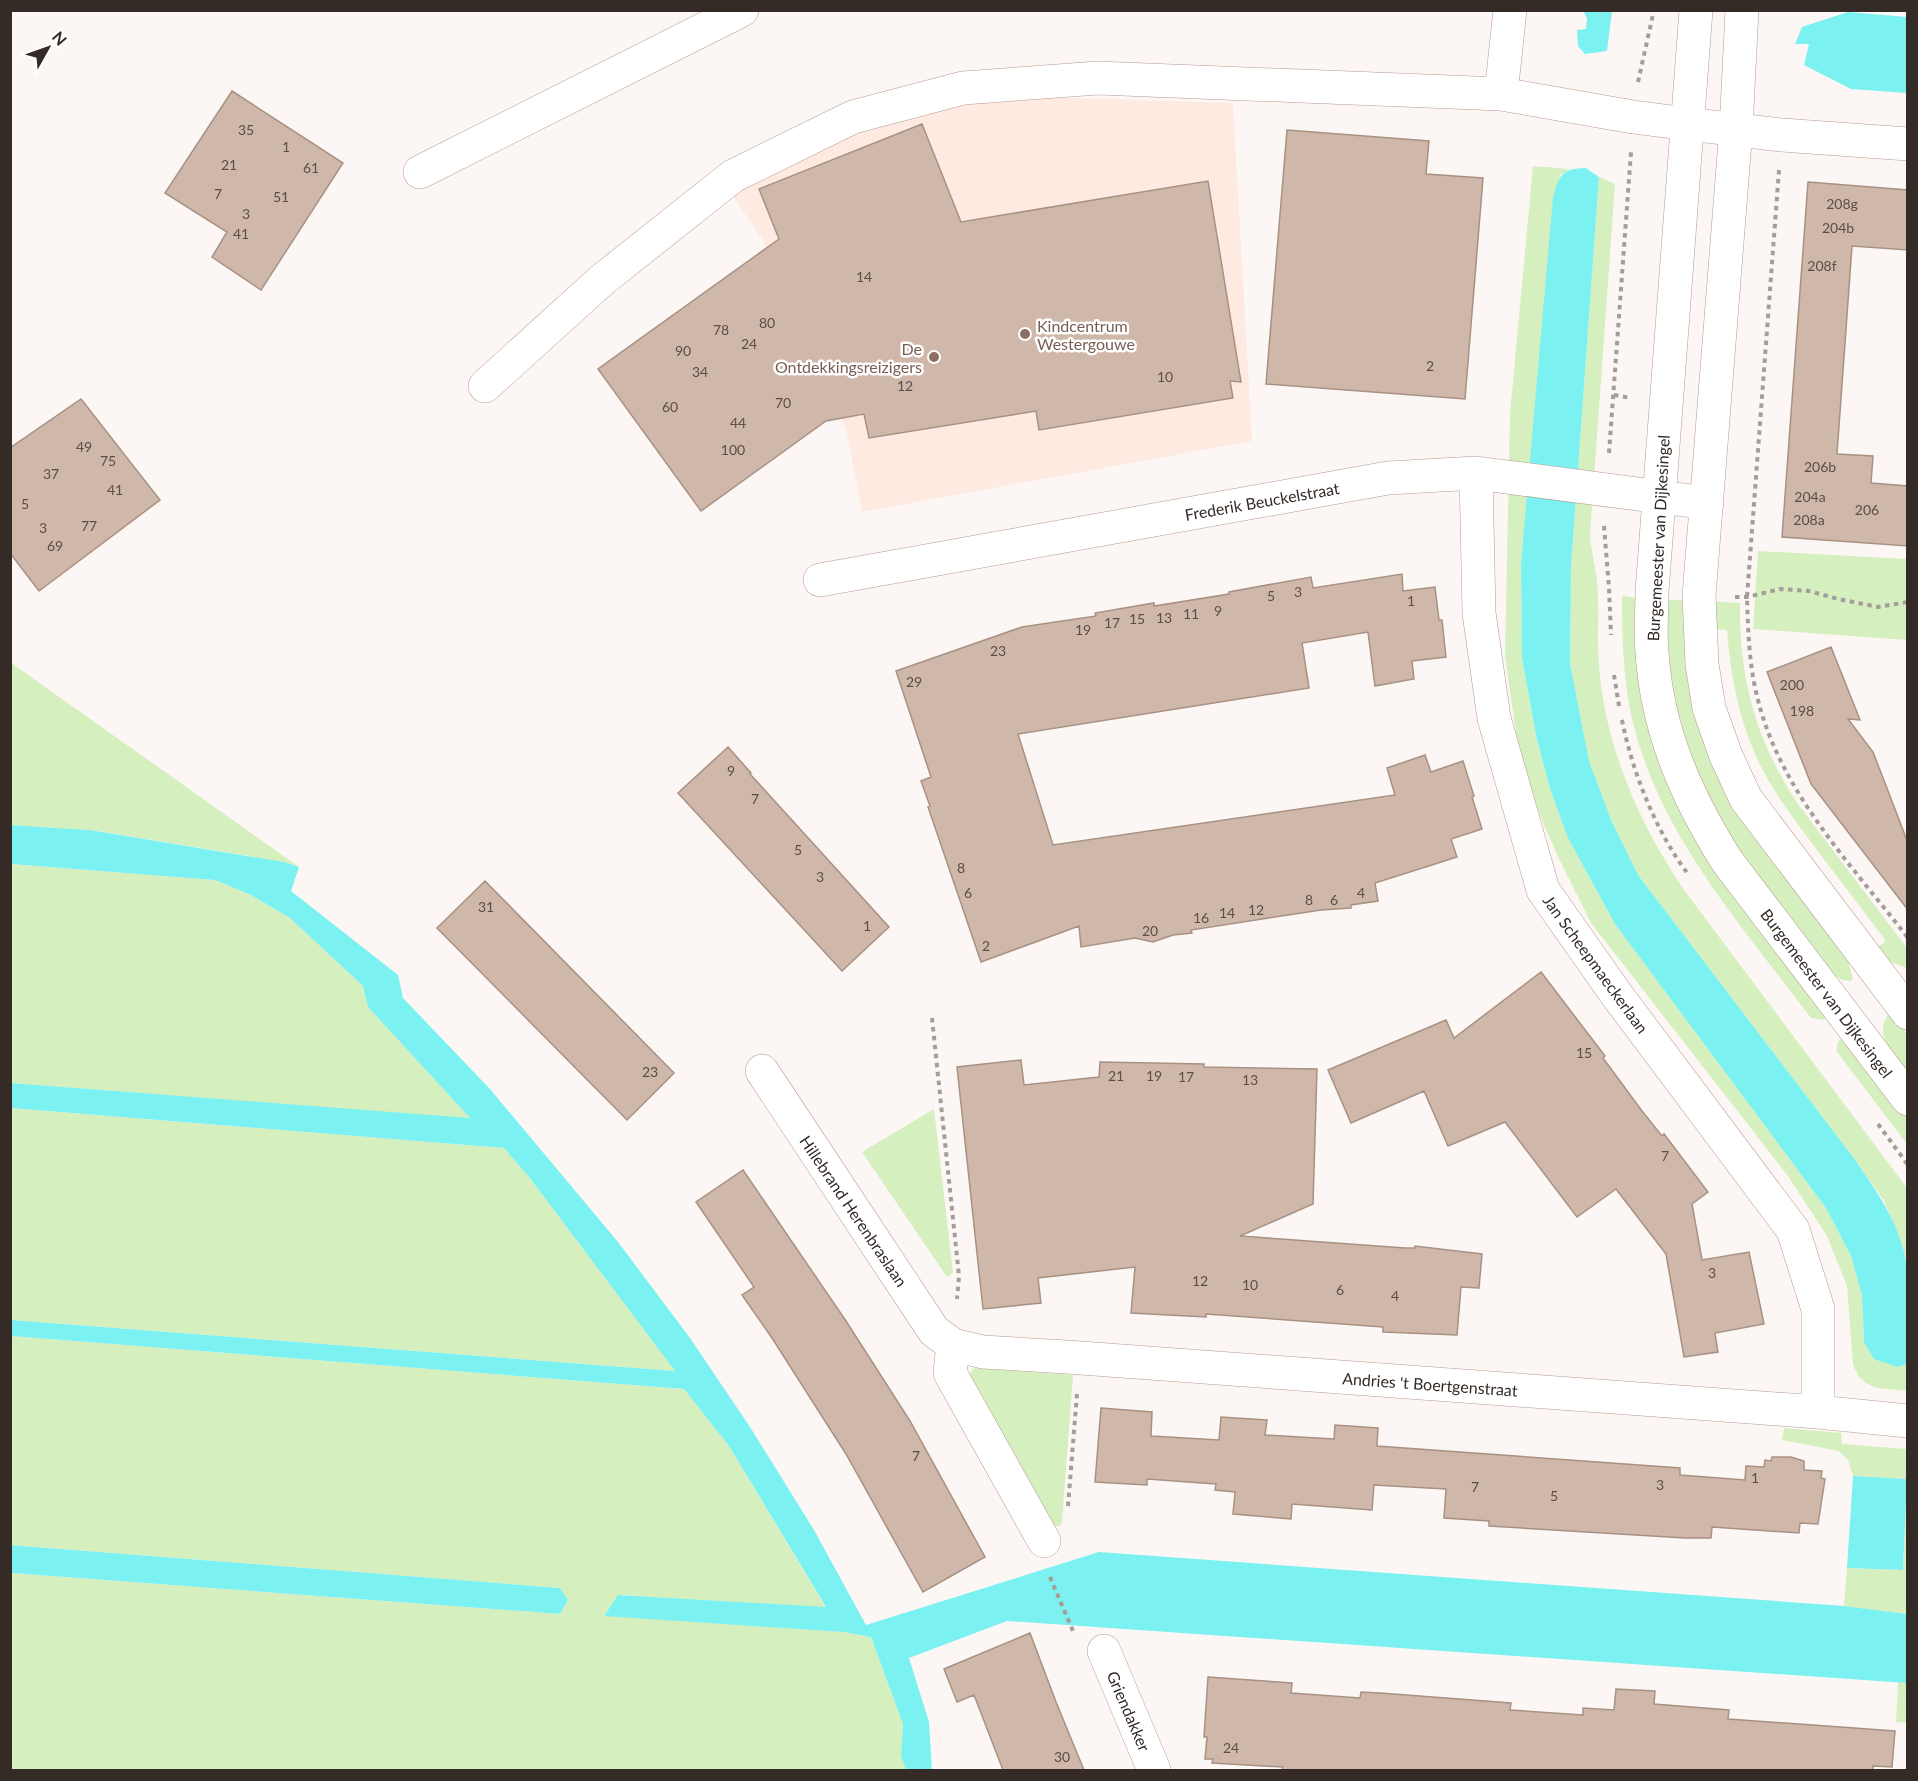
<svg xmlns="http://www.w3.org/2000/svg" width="1918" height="1781" font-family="Lato,sans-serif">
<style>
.built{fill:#ffeae1}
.green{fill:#d6efbe}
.water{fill:#7cf1f1}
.building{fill:#cfb8aa;stroke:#a79183;stroke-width:1.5}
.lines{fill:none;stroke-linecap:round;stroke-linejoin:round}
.minor-casing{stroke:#b49b90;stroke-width:34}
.path{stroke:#a49d99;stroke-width:4;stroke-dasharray:4.5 4.5;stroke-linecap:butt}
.minor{stroke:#fff;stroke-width:33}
.education-dot{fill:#8d6e63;stroke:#fff;stroke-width:2}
.labels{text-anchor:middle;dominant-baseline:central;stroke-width:5;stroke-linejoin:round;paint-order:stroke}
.number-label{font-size:14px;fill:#5b4e47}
.education-label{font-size:16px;fill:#785e54;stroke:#fff;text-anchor:start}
.street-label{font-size:16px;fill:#342a26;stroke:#fff}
</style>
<rect width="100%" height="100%" fill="#fcf7f4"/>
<path class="built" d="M 1016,96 L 1233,103 L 1252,441 L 862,512 L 846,429 L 762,239 L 731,193 L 870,123 Z"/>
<path class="green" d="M 1533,166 L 1570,169 L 1560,175 L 1521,563 L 1522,659 L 1537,740 L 1551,792 L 1568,838 L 1615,924 L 1826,1208 L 1851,1256 L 1862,1296 L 1864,1342 L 1898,1367 L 1907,1364 L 1907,1391 L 1876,1388 L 1866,1383 L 1859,1377 L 1853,1365 L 1847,1286 L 1827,1236 L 1788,1176 L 1591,923 L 1560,861 L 1541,818 L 1519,754 L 1505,656 L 1510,414 Z
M 1599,177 L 1615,184 L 1590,535 C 1591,550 1595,565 1597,580 C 1600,612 1596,644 1600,676 C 1608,754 1641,826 1684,890 L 1907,1188 L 1907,1271 L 1901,1242 L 1884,1201 L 1853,1157 L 1638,875 L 1612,822 L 1589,761 L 1570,663 L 1571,567 Z
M 1758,551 L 1907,559 L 1907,640 L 1753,629 Z
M 1622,596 L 1638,598 L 1647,704 L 1831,1015 L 1823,1020 L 1811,1018 C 1739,922 1655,830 1630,710 C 1623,672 1622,634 1622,596 Z
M 1661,599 L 1689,601 L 1693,680 L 1848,960 L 1853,979 L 1850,981 L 1842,980 L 1829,972 L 1718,825 L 1669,703 Z
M 1711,601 L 1740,603 C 1739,679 1756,741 1798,804 L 1907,948 L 1907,968 L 1885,960 L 1873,951 L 1886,941 C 1863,911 1840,880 1817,850 C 1794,819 1770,789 1755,754 C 1738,715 1730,673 1727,630 L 1711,629 Z
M 10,662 L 299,867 L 284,862 L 91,830 L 11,825 Z
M 10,864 L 215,880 L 251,895 L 290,918 L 363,986 L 368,1007 L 471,1119 L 11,1083 Z
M 1889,1014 L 1893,1015 L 1907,1034 L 1907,1078 C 1896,1061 1872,1034 1889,1014 Z
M 1846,1035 L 1907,1115 L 1907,1144 L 1837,1052 C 1836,1043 1839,1040 1846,1035 Z
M 10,1108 L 504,1148 L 529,1177 L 675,1371 L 11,1320 Z
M 934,1109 L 953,1273 L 947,1277 L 862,1152 Z
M 11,1336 L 684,1389 L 729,1446 L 826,1608 L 619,1595 L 604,1615 L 843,1632 L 871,1637 L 903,1724 L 901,1756 L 906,1770 L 11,1770 L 10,1573 L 560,1614 L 568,1600 L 560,1588 L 11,1545 Z
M 975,1368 L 1073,1375 L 1062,1522 L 1060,1526 L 1054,1526 L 970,1376 L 972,1370 Z
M 1784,1428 L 1841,1433 L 1842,1444 L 1907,1449 L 1907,1479 L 1853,1476 L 1848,1460 L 1839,1451 L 1782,1440 Z
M 1907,1485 L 1907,1614 L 1844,1606 L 1847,1568 L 1903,1570 Z
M 1898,1682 L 1907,1683 L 1907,1723 L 1896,1722 Z"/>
<path class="water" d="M 1581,11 L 1612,11 L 1607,51 L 1585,54 L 1578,46 L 1577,30 L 1586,29 L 1587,19 L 1584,12 Z
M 1848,12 L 1907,17 L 1907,93 L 1851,89 L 1804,65 L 1809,44 L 1795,44 L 1802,27 Z
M 1586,168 L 1599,177 L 1571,567 L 1570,663 L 1589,761 L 1612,822 L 1638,875 L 1853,1157 C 1877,1192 1904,1228 1907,1272 C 1910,1302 1907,1334 1907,1364 L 1898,1367 L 1874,1359 L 1864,1342 L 1862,1296 L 1851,1256 L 1826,1208 L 1615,924 L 1568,838 L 1551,792 L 1537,740 L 1522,659 L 1521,563 L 1553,197 C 1560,174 1561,169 1586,168 Z
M 10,825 L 90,830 L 284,862 L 299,867 L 291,891 L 398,975 L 403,998 L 490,1089 L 618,1242 L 690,1338 L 750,1427 L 814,1530 L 866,1625 L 1099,1552 L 1844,1606 L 1907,1614 L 1907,1683 L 1007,1621 L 909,1658 L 929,1722 L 932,1770 L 906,1770 L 901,1756 L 903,1724 L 871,1637 L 843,1632 L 604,1616 L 618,1595 L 826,1607 L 729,1446 L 684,1389 L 11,1336 L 11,1320 L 675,1371 L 529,1177 L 504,1148 L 11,1108 L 11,1083 L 470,1118 L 368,1007 L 363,986 L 290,918 L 251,895 L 215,880 L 11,864 Z
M 1853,1476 L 1907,1479 L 1903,1570 L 1847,1568 Z
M 10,1545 L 560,1588 L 568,1600 L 560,1614 L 11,1573 Z"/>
<path class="building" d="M 232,91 L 343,163 L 261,290 L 212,257 L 227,232 L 165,193 Z
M 922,124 L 961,222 L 1208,181 L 1241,382 L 1230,381 L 1233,398 L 1039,430 L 1036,411 L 869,438 L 864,414 L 826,421 L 701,511 L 598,369 L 779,239 L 759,189 Z
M 1287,130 L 1429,141 L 1426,174 L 1483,178 L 1465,399 L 1266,384 Z
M 1808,182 L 1908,190 L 1908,250 L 1852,246 L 1837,454 L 1873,456 L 1871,483 L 1908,486 L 1908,546 L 1782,537 Z
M 81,399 L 160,500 L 39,591 L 10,553 L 10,448 Z
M 1402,574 L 1403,591 L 1435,587 L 1439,620 L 1442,620 L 1446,657 L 1412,661 L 1414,679 L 1375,686 L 1368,632 L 1302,643 L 1309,688 L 1018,734 L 1053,845 L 1395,795 L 1387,768 L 1425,755 L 1431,772 L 1463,761 L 1474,796 L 1472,797 L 1482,829 L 1451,839 L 1457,857 L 1375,883 L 1378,901 L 1351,905 L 1351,908 L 1321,910 L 1191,930 L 1192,933 L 1173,935 L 1153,942 L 1135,938 L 1081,947 L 1079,926 L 981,962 L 928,807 L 930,806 L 921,781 L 931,777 L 896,671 L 1022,627 L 1096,616 L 1095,613 L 1154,603 L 1154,606 L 1229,594 L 1229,592 L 1311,577 L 1313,588 Z
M 1831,647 L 1860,720 L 1848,719 L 1873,752 L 1908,843 L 1908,910 L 1811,784 L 1767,672 Z
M 728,747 L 751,773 L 750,774 L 889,927 L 842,971 L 678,793 Z
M 485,881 L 674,1073 L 627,1120 L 437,928 Z
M 1541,972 L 1605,1056 L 1603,1058 L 1642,1111 L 1662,1136 L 1664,1134 L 1708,1192 L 1692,1204 L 1702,1260 L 1749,1252 L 1764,1324 L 1715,1333 L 1718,1352 L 1684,1357 L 1666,1254 L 1616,1189 L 1577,1217 L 1505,1122 L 1448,1146 L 1424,1091 L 1351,1123 L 1328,1070 L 1446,1020 L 1454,1038 Z
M 1021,1060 L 1024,1085 L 1099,1077 L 1100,1062 L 1204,1064 L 1204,1067 L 1317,1069 L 1313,1204 L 1240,1236 L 1405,1248 L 1415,1248 L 1415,1246 L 1482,1254 L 1479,1288 L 1461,1287 L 1457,1335 L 1383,1332 L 1383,1327 L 1206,1314 L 1206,1317 L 1131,1313 L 1135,1267 L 1038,1278 L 1041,1303 L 983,1309 L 957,1067 Z
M 743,1170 L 846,1321 L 910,1421 L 985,1557 L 923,1592 L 846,1454 L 772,1338 L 742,1295 L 754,1287 L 696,1202 Z
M 1101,1408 L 1152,1412 L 1151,1436 L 1219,1440 L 1221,1417 L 1267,1420 L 1265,1435 L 1334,1439 L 1335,1425 L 1378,1428 L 1377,1446 L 1680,1468 L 1680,1475 L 1745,1480 L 1746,1466 L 1764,1467 L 1765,1460 L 1771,1461 L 1772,1457 L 1791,1457 L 1804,1461 L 1804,1470 L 1822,1471 L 1821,1478 L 1825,1479 L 1818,1524 L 1800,1523 L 1799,1533 L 1712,1527 L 1711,1538 L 1685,1538 L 1489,1526 L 1489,1521 L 1444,1518 L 1446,1489 L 1374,1485 L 1372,1510 L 1292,1504 L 1291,1519 L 1233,1514 L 1235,1492 L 1215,1490 L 1216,1484 L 1147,1479 L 1147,1485 L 1095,1482 Z
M 1030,1633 L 1056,1702 L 1084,1770 L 1003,1770 L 974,1695 L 957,1702 L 944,1669 Z
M 1208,1677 L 1292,1683 L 1291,1693 L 1360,1698 L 1361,1692 L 1380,1693 L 1511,1703 L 1510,1710 L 1583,1715 L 1583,1708 L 1614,1710 L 1616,1689 L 1655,1691 L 1654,1704 L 1729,1710 L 1728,1719 L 1895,1731 L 1892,1767 L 1873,1766 L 1873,1770 L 1282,1770 L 1283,1767 L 1212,1763 L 1213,1759 L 1205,1759 L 1207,1737 L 1204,1737 Z"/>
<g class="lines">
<defs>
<path id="minor" d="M 1696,10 L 1652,592 C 1652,612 1650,632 1652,652 C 1657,730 1686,796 1727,861 L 1908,1099
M 1742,10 L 1736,129 L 1699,596 L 1702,664 L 1709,708 L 1726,756 L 1746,799 L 1908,1013
M 1501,94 L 1510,10
M 420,172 L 742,10
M 485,386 L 602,280 L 733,176 L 853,117 L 963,88 L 1098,78 L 1501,94 L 1633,117 L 1688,124 L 1782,135 L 1908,144
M 1476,473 L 1479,613 L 1494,718 L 1543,890 L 1616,994 L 1793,1230 L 1818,1309 L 1818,1412
M 820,580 L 1388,478 L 1476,473 L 1707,503
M 762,1071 L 934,1331 L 953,1345 L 950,1373 L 1044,1541
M 953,1345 L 983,1352 L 1067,1357 L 1818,1412 L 1908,1421
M 1104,1651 L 1154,1770"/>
</defs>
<use href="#minor" class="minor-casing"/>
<path class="path" d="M 1638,82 L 1654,10
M 1779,170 L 1747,597 C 1748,630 1749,664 1757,696 C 1779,790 1850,863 1908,938
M 1614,395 L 1631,398
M 1609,453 L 1631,152
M 1604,526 L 1609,588 L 1611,635
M 1735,597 L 1747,597 L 1780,589 L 1809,591 L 1838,599 L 1878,607 L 1908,602
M 1614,675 L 1619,706
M 1622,720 C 1632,771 1656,832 1688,874
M 932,1018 L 959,1276 L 957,1299
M 1878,1124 L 1908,1165
M 1068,1506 L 1077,1394
M 1050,1577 L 1073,1631"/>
<use href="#minor" class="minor"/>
</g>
<g class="education-dot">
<circle cx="1025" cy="334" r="6"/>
<circle cx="934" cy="357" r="6"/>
</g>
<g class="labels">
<g class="number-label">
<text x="246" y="129">35</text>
<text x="286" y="146">1</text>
<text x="229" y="164">21</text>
<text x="311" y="167">61</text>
<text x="218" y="193">7</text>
<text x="281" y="196">51</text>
<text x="1842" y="203">208g</text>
<text x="246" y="213">3</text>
<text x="1838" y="227">204b</text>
<text x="241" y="233">41</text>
<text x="1822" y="265">208f</text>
<text x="864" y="276">14</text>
<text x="767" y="322">80</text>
<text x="721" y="329">78</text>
<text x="749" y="343">24</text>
<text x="683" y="350">90</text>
<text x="1430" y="365">2</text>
<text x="700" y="371">34</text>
<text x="1165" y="376">10</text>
<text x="905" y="385">12</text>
<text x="783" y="402">70</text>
<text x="670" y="406">60</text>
<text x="738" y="422">44</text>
<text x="84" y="446">49</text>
<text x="733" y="449">100</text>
<text x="108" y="460">75</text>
<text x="1820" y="466">206b</text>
<text x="51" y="473">37</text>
<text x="115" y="489">41</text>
<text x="1810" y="496">204a</text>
<text x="25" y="503">5</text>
<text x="1867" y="509">206</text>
<text x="1809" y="519">208a</text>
<text x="89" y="525">77</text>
<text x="43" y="527">3</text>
<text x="55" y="545">69</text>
<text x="1298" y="591">3</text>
<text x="1271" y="595">5</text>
<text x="1411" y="600">1</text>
<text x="1218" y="610">9</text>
<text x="1191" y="613">11</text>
<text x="1164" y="617">13</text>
<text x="1137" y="618">15</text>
<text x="1112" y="622">17</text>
<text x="1083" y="629">19</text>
<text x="998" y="650">23</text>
<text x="914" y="681">29</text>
<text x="1792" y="684">200</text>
<text x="1802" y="710">198</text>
<text x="731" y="770">9</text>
<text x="755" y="798">7</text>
<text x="798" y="849">5</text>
<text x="961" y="867">8</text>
<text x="820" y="876">3</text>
<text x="968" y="892">6</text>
<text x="1361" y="892">4</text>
<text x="1309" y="899">8</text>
<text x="1334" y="899">6</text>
<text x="486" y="906">31</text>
<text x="1256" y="909">12</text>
<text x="1227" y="912">14</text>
<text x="1201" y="917">16</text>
<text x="867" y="925">1</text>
<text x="1150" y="930">20</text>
<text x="986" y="945">2</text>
<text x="1584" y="1052">15</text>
<text x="650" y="1071">23</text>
<text x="1116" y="1075">21</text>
<text x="1154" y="1075">19</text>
<text x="1186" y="1076">17</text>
<text x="1250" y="1079">13</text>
<text x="1665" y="1155">7</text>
<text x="1712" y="1272">3</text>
<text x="1200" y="1280">12</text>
<text x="1250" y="1284">10</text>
<text x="1340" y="1289">6</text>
<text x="1395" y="1295">4</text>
<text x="916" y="1455">7</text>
<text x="1755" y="1477">1</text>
<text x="1660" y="1484">3</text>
<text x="1475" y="1486">7</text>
<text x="1554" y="1495">5</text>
<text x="1231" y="1747">24</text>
<text x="1062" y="1756">30</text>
</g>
<g class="education-label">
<text x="1037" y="325">Kindcentrum<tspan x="1037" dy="18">Westergouwe</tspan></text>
<text x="922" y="348" text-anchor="end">De<tspan x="922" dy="18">Ontdekkingsreizigers</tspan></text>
</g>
<g class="street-label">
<text transform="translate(1262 501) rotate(-10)">Frederik Beuckelstraat</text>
<text transform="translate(1658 538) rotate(-87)">Burgemeester van Dijkesingel</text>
<text transform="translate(1596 964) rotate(54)">Jan Scheepmaeckerlaan</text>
<text transform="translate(1827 993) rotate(53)">Burgemeester van Dijkesingel</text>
<text transform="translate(854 1211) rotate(56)">Hillebrand Herenbraslaan</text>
<text transform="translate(1430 1384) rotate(4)">Andries 't Boertgenstraat</text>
<text transform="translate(1129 1711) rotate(67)">Griendakker</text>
</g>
</g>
<rect width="1918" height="1781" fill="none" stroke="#342a26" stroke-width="24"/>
<g transform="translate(48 48) rotate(50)" stroke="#ffffff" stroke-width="4.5" paint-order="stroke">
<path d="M0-4.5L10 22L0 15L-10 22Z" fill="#342a26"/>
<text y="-9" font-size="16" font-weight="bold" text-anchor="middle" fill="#342a26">N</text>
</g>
</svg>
